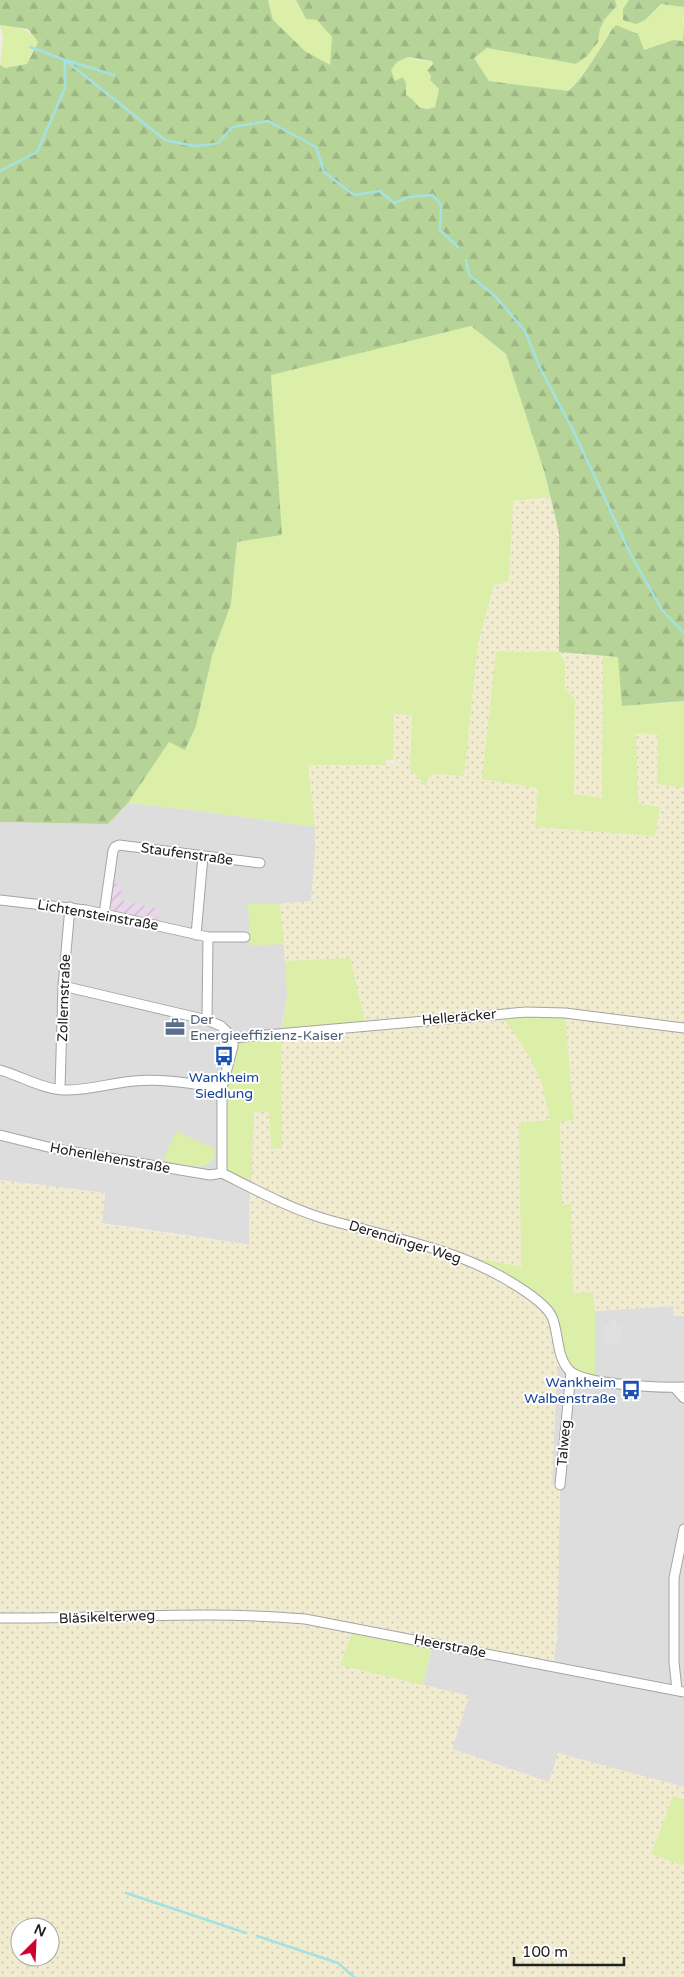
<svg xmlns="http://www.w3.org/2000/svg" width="684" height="1977" font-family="'Varela Round',sans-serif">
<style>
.residential{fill:#dedddd}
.industrial{fill:url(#industrial-furrows)}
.farmland{fill:url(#farmland-dots);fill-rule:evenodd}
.grass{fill:#dbefa9}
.forest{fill:url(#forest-firs);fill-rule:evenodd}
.parking{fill:#e0e0e0}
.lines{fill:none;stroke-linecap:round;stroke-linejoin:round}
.stream{stroke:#a3e2e2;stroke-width:2.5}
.minor-casing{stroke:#a4a4a4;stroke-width:11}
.minor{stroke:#fff;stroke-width:9}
.labels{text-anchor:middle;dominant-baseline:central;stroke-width:4;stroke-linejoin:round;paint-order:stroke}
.street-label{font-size:14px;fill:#202020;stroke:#fff}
.service-label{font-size:14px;fill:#4e5e75;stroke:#fff;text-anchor:start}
.transit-label{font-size:14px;fill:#164399;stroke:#fff}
</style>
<defs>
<pattern id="industrial-furrows" width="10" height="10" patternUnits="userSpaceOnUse" patternTransform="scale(1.25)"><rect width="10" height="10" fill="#ead7eb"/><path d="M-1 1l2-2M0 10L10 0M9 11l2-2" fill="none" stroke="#c8b8c9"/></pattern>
<pattern id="farmland-dots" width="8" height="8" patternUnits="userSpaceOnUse" patternTransform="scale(1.25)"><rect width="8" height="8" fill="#f1ecd0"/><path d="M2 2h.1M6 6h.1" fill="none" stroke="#cecab2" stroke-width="1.8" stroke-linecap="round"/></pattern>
<pattern id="forest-firs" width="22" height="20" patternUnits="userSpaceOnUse" patternTransform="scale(1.25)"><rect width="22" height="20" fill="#b7d498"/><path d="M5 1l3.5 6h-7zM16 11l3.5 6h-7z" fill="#9db683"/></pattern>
</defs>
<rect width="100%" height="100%" fill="#f1ebe6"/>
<path class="residential" d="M 128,803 L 192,810 L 315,827 L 315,855 L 311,901 L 280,904 L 287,978 L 287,998 L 250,1187 L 249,1245 L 213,1239 L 102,1223 L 105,1193 L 0,1180 L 0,822 L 108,824 Z
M 673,1306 L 673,1316 L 684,1316 L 684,1787 L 558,1754 L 549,1782 L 452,1749 L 469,1696 L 423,1685 L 433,1643 L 557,1642 L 560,1485 L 552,1484 L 557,1369 L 564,1363 L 595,1380 L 595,1311 Z"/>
<path class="industrial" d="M 108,883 L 122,884 L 120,900 L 159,909 L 156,925 L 104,914 Z"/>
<path class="farmland" d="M 550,497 L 559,533 L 559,651 L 603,656 L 602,799 L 573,794 L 575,699 L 565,689 L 565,662 L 538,788 L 535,826 L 660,807 L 638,804 L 636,733 L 658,735 L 657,784 L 684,788 L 684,1316 L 673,1316 L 673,1306 L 595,1311 L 593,1292 L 573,1293 L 571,1204 L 562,1206 L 560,1121 L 574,1120 L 565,1013 L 501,1014 L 531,1059 L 542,1084 L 550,1120 L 519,1123 L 521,1267 L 451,1253 L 502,1277 L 552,1315 L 564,1363 L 557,1369 L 552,1483 L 560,1485 L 558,1613 L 554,1667 L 433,1643 L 340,1664 L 469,1696 L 452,1749 L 549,1782 L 558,1753 L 684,1787 L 684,1799 L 673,1796 L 651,1854 L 684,1866 L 684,1977 L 0,1977 L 0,1856 L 2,1848 L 0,1847 L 0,1180 L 105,1193 L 102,1224 L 249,1245 L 254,1111 L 269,1112 L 271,1149 L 282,1148 L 281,1033 L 350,958 L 285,961 L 280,904 L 311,901 L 315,855 L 315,827 L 308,765 L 396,764 L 393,760 L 394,714 L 412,715 L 410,769 L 419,778 L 426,786 L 428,778 L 435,774 L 464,776 L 478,644 L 495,584 L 509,581 L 513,501 ZM 20,1927 L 50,1927 L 50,1957 L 20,1957 Z"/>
<path class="grass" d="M 268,0 L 296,0 L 306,19 L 317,20 L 332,37 L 330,66 L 305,51 L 273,20 Z
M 615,0 L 629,0 L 623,9 L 645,20 L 661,4 L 684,7 L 683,41 L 673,40 L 644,50 L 611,30 L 598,53 L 569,91 L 489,81 L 474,58 L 487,48 L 576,64 L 587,56 L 598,42 L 600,29 L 604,20 L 617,6 Z
M 0,25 C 18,28 27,26 38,42 L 27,64 L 5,68 L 0,65 L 3,38 Z
M 408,57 L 418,60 L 432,61 L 430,80 L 439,89 L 435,107 L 428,109 L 420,108 L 412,99 L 406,95 L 406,83 L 403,77 L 395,82 L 391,70 L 397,62 Z
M 471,326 L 506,354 L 545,474 L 550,497 L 513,501 L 509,581 L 494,585 L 478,644 L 464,776 L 435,774 L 428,778 L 426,787 L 419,778 L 410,769 L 412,715 L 394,714 L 393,760 L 386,760 L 386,765 L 308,765 L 315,827 L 192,810 L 128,803 L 169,741 L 212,656 L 231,604 L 237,542 L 281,535 L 271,374 Z
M 496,652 L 559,652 L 565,662 L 565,689 L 575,699 L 574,794 L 602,798 L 603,656 L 618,657 L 659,704 L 684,701 L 684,788 L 657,784 L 658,735 L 636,733 L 638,804 L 660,807 L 655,836 L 535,827 L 538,788 L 482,779 Z
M 248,904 L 280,904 L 284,944 L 250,946 Z
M 350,958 L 366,1026 L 281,1033 L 282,1148 L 271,1149 L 269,1112 L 254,1112 L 250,1187 L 222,1173 L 222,1088 L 233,1038 L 281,1033 L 287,998 L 285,961 Z
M 565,1013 L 574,1120 L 560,1122 L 562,1205 L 571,1204 L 573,1293 L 593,1292 L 595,1311 L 595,1380 L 571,1372 L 552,1315 L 537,1300 L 448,1252 L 521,1267 L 519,1123 L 550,1120 L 542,1084 L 531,1059 L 501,1014 Z
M 176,1131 L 215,1149 C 215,1177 180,1164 163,1160 Z
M 354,1628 L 433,1643 L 423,1685 L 340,1665 Z
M 673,1796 L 684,1799 L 684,1866 L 651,1854 Z"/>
<path class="forest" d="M 0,0 L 268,0 L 273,20 L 305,51 L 330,65 L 332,37 L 317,20 L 306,19 L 296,0 L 615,0 L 617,6 L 604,20 L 600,29 L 598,42 L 587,56 L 576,64 L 487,48 L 474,58 L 489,81 L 569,91 C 580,79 590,65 598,52 C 605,43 608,33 616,25 L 638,34 L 644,50 L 673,40 L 683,41 L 684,25 L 684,701 L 622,706 L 618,657 L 559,652 L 559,533 L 545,474 L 506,354 L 471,326 L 271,375 L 282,535 L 237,542 L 231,604 L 212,656 L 196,726 L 185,750 L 169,742 L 128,803 L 108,824 L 0,822 L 0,65 L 5,68 L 27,64 L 38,42 L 28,29 L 0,25 ZM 408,57 L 432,61 L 433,64 L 427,70 L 431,76 L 430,80 L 439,89 L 435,107 L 428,109 L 420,108 L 412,99 L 406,95 L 406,83 L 403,77 L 395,81 L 391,70 L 397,62 Z
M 629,0 L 684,0 L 684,7 L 661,4 L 645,20 L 636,24 L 623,20 L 623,9 Z"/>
<path class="parking" d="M 610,1320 L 616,1320 L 616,1325 L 621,1325 L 621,1337 L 617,1337 L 622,1344 L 604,1345 L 604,1325 L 610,1325 Z"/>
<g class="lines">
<path class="stream" d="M 30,47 L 65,60 L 114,75
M 65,60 L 165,140 L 194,146 L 217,144 L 233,127 L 268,121 L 316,147 L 324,172 L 354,195 L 380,191 L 394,203 L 409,197 L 433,195 L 441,205 L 440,230 L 458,247
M 0,171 L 37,152 L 65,88 L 65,61
M 466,260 L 469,275 L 495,296 L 525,331 L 540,368 L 573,430 L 631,555 L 662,610 L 684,633
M 126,1893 L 246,1933
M 257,1936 L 338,1963 L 354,1977"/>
<defs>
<path id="minor" d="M 0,900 L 86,910 L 208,937 L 245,937
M 104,914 L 113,851 L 115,847 L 119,845 L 260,863
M 196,935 L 203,856
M 63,986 L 207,1020 L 221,1026 L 233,1038 L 233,1046 L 222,1088 L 222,1173
M 207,1020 L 208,937
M 233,1038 L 526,1012 L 565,1013 L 684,1028
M 0,1070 C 21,1076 40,1088 62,1090 C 87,1091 110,1083 134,1081 C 163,1078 194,1084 222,1088
M 60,1089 L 63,986 L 70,907
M 0,1135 L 56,1149 L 210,1175 L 222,1173
M 222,1173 C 254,1189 287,1207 322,1218 C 383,1236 446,1246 502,1277 C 516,1285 546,1303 552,1317 C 559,1333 556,1356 569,1370 C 583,1385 662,1388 684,1387
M 674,1387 L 684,1398
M 560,1485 L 571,1372
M 0,1618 C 102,1619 203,1610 305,1619 L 684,1692
M 677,1690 L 674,1662 L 674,1578 L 684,1529"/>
</defs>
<use href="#minor" class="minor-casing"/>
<use href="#minor" class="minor"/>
</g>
<defs>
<symbol id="office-bare" viewBox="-9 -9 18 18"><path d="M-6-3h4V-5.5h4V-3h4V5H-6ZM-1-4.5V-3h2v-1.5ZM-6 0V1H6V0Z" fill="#5c6f8a" stroke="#fff" stroke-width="2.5" paint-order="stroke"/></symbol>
<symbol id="bus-bare" viewBox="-9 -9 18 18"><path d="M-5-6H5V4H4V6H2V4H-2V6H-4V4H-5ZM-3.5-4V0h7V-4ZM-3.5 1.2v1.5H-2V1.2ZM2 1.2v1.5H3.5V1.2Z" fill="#1a4fb4" stroke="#fff" stroke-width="2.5" paint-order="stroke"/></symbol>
</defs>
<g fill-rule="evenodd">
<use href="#office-bare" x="161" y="1013" width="28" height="28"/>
<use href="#bus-bare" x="210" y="1042" width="28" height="28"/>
<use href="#bus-bare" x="617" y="1376" width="28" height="28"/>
</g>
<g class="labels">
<g class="street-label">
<text transform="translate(187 854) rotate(8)">Staufenstraße</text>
<text transform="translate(98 915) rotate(10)">Lichtensteinstraße</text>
<text transform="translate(64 998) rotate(-88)">Zollernstraße</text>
<text transform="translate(459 1017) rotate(-5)">Helleräcker</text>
<text transform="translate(110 1158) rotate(10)">Hohenlehenstraße</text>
<text transform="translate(405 1242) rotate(17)">Derendinger Weg</text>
<text transform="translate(564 1443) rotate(-85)">Talweg</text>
<text transform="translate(107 1617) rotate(-2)">Bläsikelterweg</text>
<text transform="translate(450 1646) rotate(11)">Heerstraße</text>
</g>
<g class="service-label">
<text x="190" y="1019">Der<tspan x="190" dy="16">Energieeffizienz-Kaiser</tspan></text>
</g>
<g class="transit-label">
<text x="224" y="1077">Wankheim<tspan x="224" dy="16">Siedlung</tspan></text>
<text x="616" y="1382" text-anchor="end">Wankheim<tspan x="616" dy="16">Walbenstraße</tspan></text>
</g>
</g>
<g transform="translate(35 1942) rotate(24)"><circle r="24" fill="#ffffff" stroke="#a6a6a6"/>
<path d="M0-4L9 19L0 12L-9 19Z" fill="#d0002e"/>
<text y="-8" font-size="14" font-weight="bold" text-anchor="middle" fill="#202020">N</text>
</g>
<path d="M514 1957v8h110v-8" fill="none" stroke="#202020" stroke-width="2.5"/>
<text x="522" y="1957" font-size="15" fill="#202020" stroke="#ffffff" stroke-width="4" paint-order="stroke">100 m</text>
</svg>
